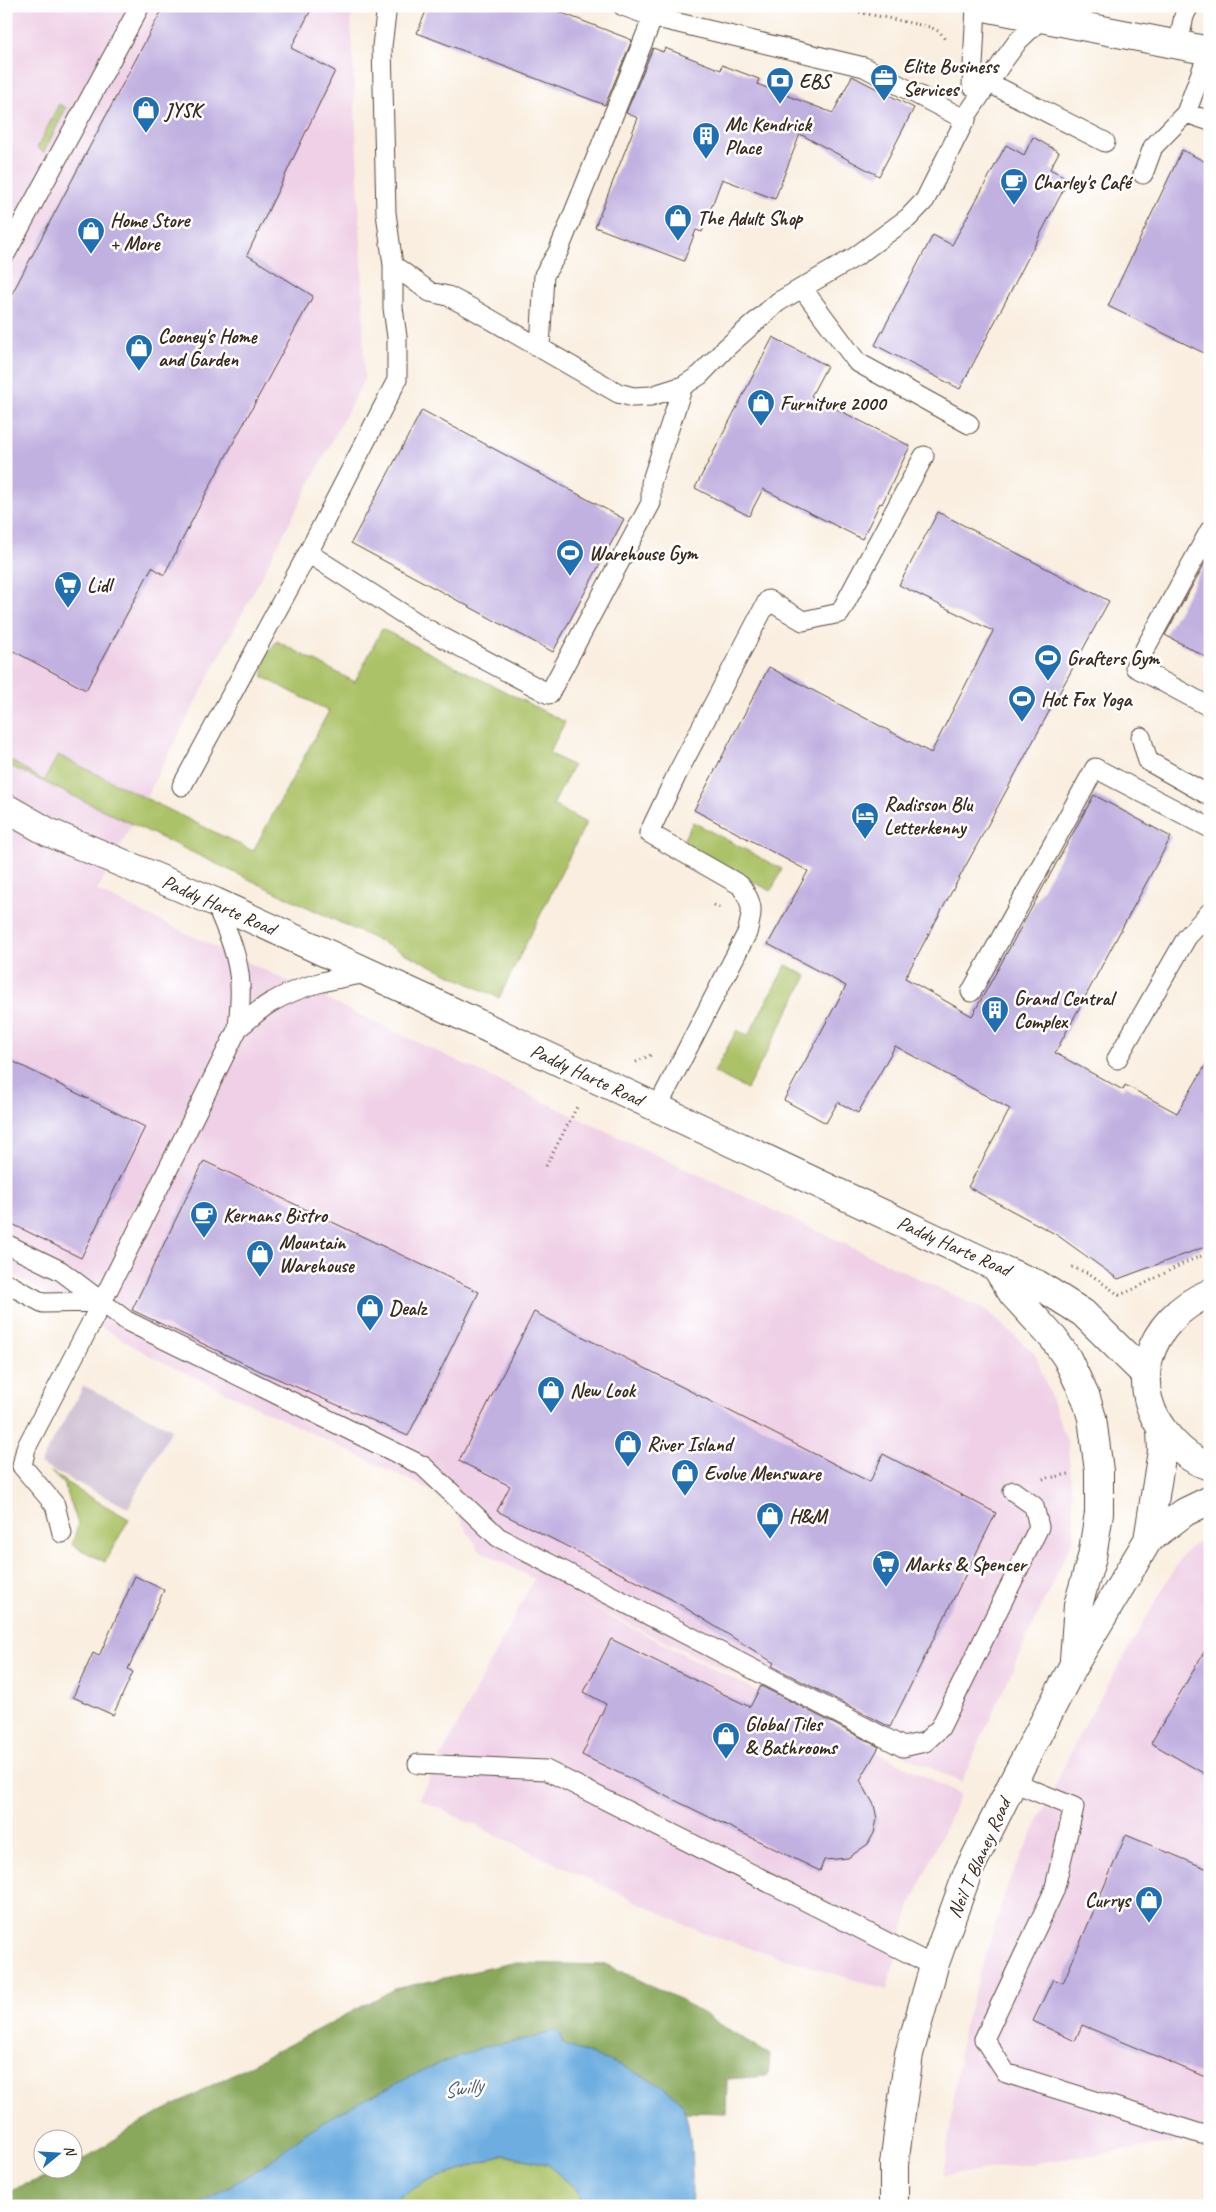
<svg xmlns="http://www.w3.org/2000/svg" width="1216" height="2212" font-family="Caveat,sans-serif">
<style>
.built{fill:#efd0e6}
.industrial{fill:#cdbed2}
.green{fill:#acc267;stroke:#747642}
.forest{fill:#89a85c;stroke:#62693d}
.water{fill:#6dade0;stroke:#546c7f}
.building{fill:#c1b1e1}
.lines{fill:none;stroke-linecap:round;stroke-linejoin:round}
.service-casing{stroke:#58473b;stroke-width:21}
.secondary-casing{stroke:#58473b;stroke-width:30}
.path{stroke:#58473b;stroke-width:3;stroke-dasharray:1 4;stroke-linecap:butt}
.service{stroke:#fff;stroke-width:19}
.secondary{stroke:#fff;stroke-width:28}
.labels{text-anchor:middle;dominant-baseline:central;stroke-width:5;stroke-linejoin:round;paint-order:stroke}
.poi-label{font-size:20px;font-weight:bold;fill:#3b2a1e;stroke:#fff;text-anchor:start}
.street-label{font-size:20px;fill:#3b2a1e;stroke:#fff}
.water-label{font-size:21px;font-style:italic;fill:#4f5e6c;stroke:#fff}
</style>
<rect width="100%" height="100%" fill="#fff"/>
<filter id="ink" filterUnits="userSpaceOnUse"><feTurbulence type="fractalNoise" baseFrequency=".02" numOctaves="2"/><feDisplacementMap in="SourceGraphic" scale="10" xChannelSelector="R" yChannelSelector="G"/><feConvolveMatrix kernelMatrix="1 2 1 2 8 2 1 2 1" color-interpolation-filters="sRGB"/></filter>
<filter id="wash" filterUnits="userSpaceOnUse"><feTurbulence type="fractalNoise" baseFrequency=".0096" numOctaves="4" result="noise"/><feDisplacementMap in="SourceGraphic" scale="20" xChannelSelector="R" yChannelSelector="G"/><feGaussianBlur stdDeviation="1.12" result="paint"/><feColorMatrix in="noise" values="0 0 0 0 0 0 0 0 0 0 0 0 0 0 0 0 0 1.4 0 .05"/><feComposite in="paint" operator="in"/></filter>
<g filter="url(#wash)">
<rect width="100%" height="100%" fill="#f9eedf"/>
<path class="built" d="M 6,6 L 355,6 L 351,16 L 363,289 L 364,380 L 97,891 L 987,1311 L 1035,1354 L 1068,1444 L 1075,1534 L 961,1782 L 561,1592 L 960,1794 L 910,1907 L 887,1990 L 705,1934 L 419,1799 L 534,1579 L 479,1550 L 447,1498 L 150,1356 L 6,1270 Z
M 1210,1531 L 1210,2138 L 944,2176 L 962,2033 L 1007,1886 L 1079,1735 L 1183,1554 Z"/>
<path class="industrial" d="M 84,1386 L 172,1429 L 128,1508 L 40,1464 Z"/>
<path class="green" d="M 59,104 L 66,108 L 44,152 L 37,148 Z
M 382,629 L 565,722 L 549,753 L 573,766 L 553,805 L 586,823 L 499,998 L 6,764 L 6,758 L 44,781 L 58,755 L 253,851 L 329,711 L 263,677 L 264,657 L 277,641 L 355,682 Z
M 693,822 L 782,869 L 771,891 L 681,844 Z
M 786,965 L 807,976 L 747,1089 L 714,1072 L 737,1030 L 748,1036 Z
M 51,1472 L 81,1492 L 129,1519 L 105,1562 L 72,1545 L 78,1524 L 65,1486 Z
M 504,2155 L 547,2164 L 577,2190 L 582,2206 L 385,2206 L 425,2182 Z"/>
<path class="forest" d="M 512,1963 L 608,1965 L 681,2000 L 770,2055 L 768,2076 L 727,2079 L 726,2113 L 685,2112 L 680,2101 L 593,2055 L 564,2045 L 557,2030 L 526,2040 L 486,2046 L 428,2068 L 338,2113 L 307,2132 L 265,2165 L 197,2206 L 6,2206 L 6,2192 L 63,2170 L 72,2170 L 73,2166 L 142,2122 L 395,1989 Z"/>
<path class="water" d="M 557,2030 L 564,2045 C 591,2054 667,2080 681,2103 C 693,2123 693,2182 691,2206 L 582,2206 L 577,2190 L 547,2164 L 504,2155 L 425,2182 L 385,2206 L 197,2206 L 265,2165 L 307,2132 L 338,2113 L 428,2068 L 486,2046 L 526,2040 Z"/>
<g id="blocks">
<path class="building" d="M 164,6 L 313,6 L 291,48 L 335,71 L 247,255 L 313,296 L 212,482 L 164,575 L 152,567 L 86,690 L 6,647 L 6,305 Z
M 428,6 L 544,6 L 632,40 L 605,105 L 417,33 Z
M 653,48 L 663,52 L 665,48 L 721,70 L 722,65 L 759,79 L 757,84 L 833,113 L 852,76 L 914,108 L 879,176 L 800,134 L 775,199 L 722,179 L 702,232 L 696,230 L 684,261 L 595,227 L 638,118 L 626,113 Z
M 1033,137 L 1059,152 L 1050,169 L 1069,179 L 960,389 L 875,345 L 933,235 L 952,245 L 1006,145 L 1024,155 Z
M 1182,150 L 1210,164 L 1210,356 L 1108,306 Z
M 773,337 L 827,366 L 811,396 L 910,446 L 882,504 L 880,503 L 862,539 L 763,489 L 749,516 L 695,488 Z
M 422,410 L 624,519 L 553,652 L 351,543 Z
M 938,512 L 1109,601 L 905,978 L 972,1016 L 1094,795 L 1171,837 L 1055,1053 L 1123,1090 L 1125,1085 L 1177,1113 L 1210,1058 L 1210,1245 L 1118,1279 L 1057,1235 L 968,1187 L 1010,1109 L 895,1046 L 858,1113 L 838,1102 L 826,1123 L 784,1100 L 846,986 L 768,944 L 808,871 L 694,810 L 769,667 L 931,753 L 993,631 L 899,585 Z
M 1210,554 L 1210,659 L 1165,635 Z
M 6,1058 L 145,1127 L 81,1258 L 6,1221 Z
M 204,1161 L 479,1292 L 408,1436 L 260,1371 L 132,1310 Z
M 534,1312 L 870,1482 L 883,1454 L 996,1513 L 890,1727 L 772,1666 L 774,1663 L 671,1599 L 497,1511 L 510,1486 L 459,1461 Z
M 135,1576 L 164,1590 L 128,1669 L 133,1672 L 113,1715 L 73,1697 L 93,1653 L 99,1656 Z
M 611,1639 L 750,1707 L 761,1686 L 879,1747 L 860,1780 L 874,1805 L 877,1819 L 874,1833 L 868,1844 L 848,1858 L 824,1860 L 820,1871 L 582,1755 L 606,1704 L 584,1692 Z
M 1210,1642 L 1210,1777 L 1151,1743 Z
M 1126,1835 L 1210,1870 L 1210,2079 L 1082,2025 L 1075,2041 L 1033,2021 L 1053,1979 L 1063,1983 Z"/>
</g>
</g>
<g filter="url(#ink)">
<use href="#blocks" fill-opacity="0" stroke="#58473b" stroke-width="1"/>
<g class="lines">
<defs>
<path id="service" d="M 623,6 L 653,17 L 864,67 L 966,120
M 1178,45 L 1184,16 L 1189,6
M 972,74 L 1105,142
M 972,86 L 976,6
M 1186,113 L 1210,121
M 1143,174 L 1153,147 L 1186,113 L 1209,51
M 6,253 L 140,6
M 393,265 L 430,292 L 448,296 L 471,308 L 618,393 L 633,397 L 651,396 L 683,386 L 700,375 L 727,347 L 778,302 L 855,257 L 908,218 L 925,200 L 969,112 L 1004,60 L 1018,41 L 1041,19
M 802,288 L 857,362 L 969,424
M 540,348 L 544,275 L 558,252 L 653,17
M 1210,530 L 1135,667 L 1210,707
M 308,553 L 425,628 L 549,694 L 651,503 L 651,483 L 683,386
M 1141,737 L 1148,761 L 1210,796
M 182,786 L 308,553 L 397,380 L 397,337 L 393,308 L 393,265 L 386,213 L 383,86 L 382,46 L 387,6
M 215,902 C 226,928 239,956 240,985 C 241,999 239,1014 238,1028
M 971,992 L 1095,768 L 1210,828
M 1117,1059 L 1187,937 L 1210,912
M 657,1108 L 747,933 C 753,911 754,904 740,885 L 649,833 L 677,774 L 768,600 L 803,621 L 840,613 L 924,456
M 6,1244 L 61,1271 L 127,1321 L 423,1466 L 498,1537 L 903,1747 L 925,1742 L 940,1728 L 1039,1527 L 1034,1506 L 1013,1491
M 6,1283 L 43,1303 L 102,1302
M 62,1533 L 55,1505 L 22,1466 L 26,1448 L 102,1302 L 238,1028 C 249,1020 260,1008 272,1002 C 301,985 335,978 368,973
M 418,1764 L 546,1770 L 934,1966
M 1013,1782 L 1074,1807 L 1054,1891 L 984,2039 L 1006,2073 L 1201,2134 L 1210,2134"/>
<path id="secondary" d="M 979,6 L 1210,51
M 6,808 L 48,832 L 215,902 L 426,999 L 996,1267 L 1037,1284 L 1083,1313 L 1146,1375
M 996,1267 L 1013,1294 L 1054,1339 L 1067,1358 L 1086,1398 L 1092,1418 L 1099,1471 L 1099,1513 L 1092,1557 L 1078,1605 L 1074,1659
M 1210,1293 C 1147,1319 1123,1390 1172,1441 C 1182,1452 1195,1462 1210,1466
M 1148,1540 L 1185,1512 L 1210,1500
M 894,2206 L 894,2164 L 909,2054 L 934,1966 L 968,1872 L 1013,1782 L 1073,1666 L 1148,1540 L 1162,1451 L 1161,1430"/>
</defs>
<use href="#service" class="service-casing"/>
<use href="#secondary" class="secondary-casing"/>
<path class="path" d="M 830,6 L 930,27 L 940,32 L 946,41
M 714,905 L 723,909
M 636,1062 L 653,1054
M 546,1166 L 578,1105
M 1072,1267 L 1090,1274 L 1119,1295 C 1150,1284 1177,1263 1210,1253
M 1043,1479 L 1069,1474"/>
<use href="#service" class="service"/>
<use href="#secondary" class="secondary"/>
</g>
</g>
<defs>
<symbol id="office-pin" viewBox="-11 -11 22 30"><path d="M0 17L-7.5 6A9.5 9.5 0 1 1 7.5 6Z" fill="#1f6fb2" stroke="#fff"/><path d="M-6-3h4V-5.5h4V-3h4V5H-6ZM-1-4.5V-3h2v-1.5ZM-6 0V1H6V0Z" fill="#fff"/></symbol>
<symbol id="bank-pin" viewBox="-11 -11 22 30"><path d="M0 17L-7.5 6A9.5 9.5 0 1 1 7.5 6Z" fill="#1f6fb2" stroke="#fff"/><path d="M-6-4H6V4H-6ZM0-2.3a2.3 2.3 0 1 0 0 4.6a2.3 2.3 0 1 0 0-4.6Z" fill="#fff"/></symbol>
<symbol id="shop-pin" viewBox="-11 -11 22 30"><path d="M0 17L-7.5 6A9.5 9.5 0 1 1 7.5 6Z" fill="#1f6fb2" stroke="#fff"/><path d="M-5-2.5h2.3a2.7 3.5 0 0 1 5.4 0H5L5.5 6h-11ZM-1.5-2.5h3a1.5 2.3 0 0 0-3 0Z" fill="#fff"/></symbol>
<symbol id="building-pin" viewBox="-11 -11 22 30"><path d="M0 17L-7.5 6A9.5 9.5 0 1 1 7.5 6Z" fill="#1f6fb2" stroke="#fff"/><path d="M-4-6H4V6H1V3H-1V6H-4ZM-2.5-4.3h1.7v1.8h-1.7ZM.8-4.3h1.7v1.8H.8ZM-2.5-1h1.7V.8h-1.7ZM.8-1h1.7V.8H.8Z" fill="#fff"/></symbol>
<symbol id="cafe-pin" viewBox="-11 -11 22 30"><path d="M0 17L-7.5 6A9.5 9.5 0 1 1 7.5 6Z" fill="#1f6fb2" stroke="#fff"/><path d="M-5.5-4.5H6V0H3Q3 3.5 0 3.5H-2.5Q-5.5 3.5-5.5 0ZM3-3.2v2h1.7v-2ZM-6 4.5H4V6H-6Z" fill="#fff"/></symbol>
<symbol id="stadium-pin" viewBox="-11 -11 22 30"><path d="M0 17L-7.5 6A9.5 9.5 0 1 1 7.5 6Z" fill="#1f6fb2" stroke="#fff"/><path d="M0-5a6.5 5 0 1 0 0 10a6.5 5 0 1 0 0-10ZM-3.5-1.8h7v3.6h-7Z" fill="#fff"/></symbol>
<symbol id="supermarket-pin" viewBox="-11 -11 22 30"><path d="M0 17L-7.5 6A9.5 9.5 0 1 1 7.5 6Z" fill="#1f6fb2" stroke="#fff"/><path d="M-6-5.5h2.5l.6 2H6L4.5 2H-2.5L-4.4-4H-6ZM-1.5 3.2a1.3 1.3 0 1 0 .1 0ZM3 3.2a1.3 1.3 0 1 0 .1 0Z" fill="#fff"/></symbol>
<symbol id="hotel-pin" viewBox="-11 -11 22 30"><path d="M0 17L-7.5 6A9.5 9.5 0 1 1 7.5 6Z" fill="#1f6fb2" stroke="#fff"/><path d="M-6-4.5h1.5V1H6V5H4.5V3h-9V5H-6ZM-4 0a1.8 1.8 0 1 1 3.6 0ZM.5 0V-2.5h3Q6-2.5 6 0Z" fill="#fff"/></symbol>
</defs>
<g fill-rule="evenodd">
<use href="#office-pin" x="868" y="62" width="32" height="43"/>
<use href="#bank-pin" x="764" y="65" width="32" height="43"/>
<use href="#shop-pin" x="130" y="94" width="32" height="43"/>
<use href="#building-pin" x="690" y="120" width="32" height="43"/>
<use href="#cafe-pin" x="998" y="166" width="32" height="43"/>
<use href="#shop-pin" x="662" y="202" width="32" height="43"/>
<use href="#shop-pin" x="75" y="215" width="32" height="43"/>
<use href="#shop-pin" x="123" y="332" width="32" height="43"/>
<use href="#shop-pin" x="745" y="387" width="32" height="43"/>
<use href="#stadium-pin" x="554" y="537" width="32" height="43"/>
<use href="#supermarket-pin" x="52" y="569" width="32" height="43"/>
<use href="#stadium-pin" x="1032" y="642" width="32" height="43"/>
<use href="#stadium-pin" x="1006" y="683" width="32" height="43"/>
<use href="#hotel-pin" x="849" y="800" width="32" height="43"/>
<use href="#building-pin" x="979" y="994" width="32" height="43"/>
<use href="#cafe-pin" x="188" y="1199" width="32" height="43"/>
<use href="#shop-pin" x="244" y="1238" width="32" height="43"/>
<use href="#shop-pin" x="354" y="1292" width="32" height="43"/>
<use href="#shop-pin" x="535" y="1374" width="32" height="43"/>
<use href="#shop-pin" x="612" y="1428" width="32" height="43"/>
<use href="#shop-pin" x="669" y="1457" width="32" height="43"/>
<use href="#shop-pin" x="754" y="1500" width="32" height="43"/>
<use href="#supermarket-pin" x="870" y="1548" width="32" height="43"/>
<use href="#shop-pin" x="710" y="1720" width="32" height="43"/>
<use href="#shop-pin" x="1133" y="1884" width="32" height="43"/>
</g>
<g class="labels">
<g class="poi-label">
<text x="903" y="66">Elite Business<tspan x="903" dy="23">Services</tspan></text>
<text x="799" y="81">EBS</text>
<text x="165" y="110">JYSK</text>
<text x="725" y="124">Mc Kendrick<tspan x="725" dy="23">Place</tspan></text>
<text x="1033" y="182">Charley's Café</text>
<text x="697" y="218">The Adult Shop</text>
<text x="110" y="220">Home Store<tspan x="110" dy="23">+ More</tspan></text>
<text x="158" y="336">Cooney's Home<tspan x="158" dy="23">and Garden</tspan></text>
<text x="780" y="403">Furniture 2000</text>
<text x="589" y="553">Warehouse Gym</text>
<text x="87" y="585">Lidl</text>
<text x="1067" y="658">Grafters Gym</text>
<text x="1041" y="699">Hot Fox Yoga</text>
<text x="884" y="804">Radisson Blu<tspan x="884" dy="23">Letterkenny</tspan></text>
<text x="1014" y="998">Grand Central<tspan x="1014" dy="23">Complex</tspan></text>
<text x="223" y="1215">Kernans Bistro</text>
<text x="279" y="1242">Mountain<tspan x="279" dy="23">Warehouse</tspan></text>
<text x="389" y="1308">Dealz</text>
<text x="570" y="1390">New Look</text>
<text x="647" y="1444">River Island</text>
<text x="704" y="1473">Evolve Mensware</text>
<text x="789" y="1516">H&amp;M</text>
<text x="905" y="1564">Marks &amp; Spencer</text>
<text x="745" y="1724">Global Tiles<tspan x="745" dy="23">&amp; Bathrooms</tspan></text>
<text x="1130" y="1900" text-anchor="end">Currys</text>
</g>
<g class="street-label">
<text transform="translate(219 905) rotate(24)">Paddy Harte Road</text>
<text transform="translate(587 1075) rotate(25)">Paddy Harte Road</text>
<text transform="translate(954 1246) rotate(24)">Paddy Harte Road</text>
<text transform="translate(979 1858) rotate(-66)">Neil T Blaney Road</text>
</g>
<g class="water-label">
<text transform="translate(463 2088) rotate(-10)">Swilly</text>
</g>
</g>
<rect width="1216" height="2212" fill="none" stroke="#fff" stroke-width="25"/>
<g transform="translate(58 2154) rotate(72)"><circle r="24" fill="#ffffff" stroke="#b1aaa5"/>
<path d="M0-4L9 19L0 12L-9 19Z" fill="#1f6fb2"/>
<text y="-8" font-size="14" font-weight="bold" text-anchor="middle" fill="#3b2a1e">N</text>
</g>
</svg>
